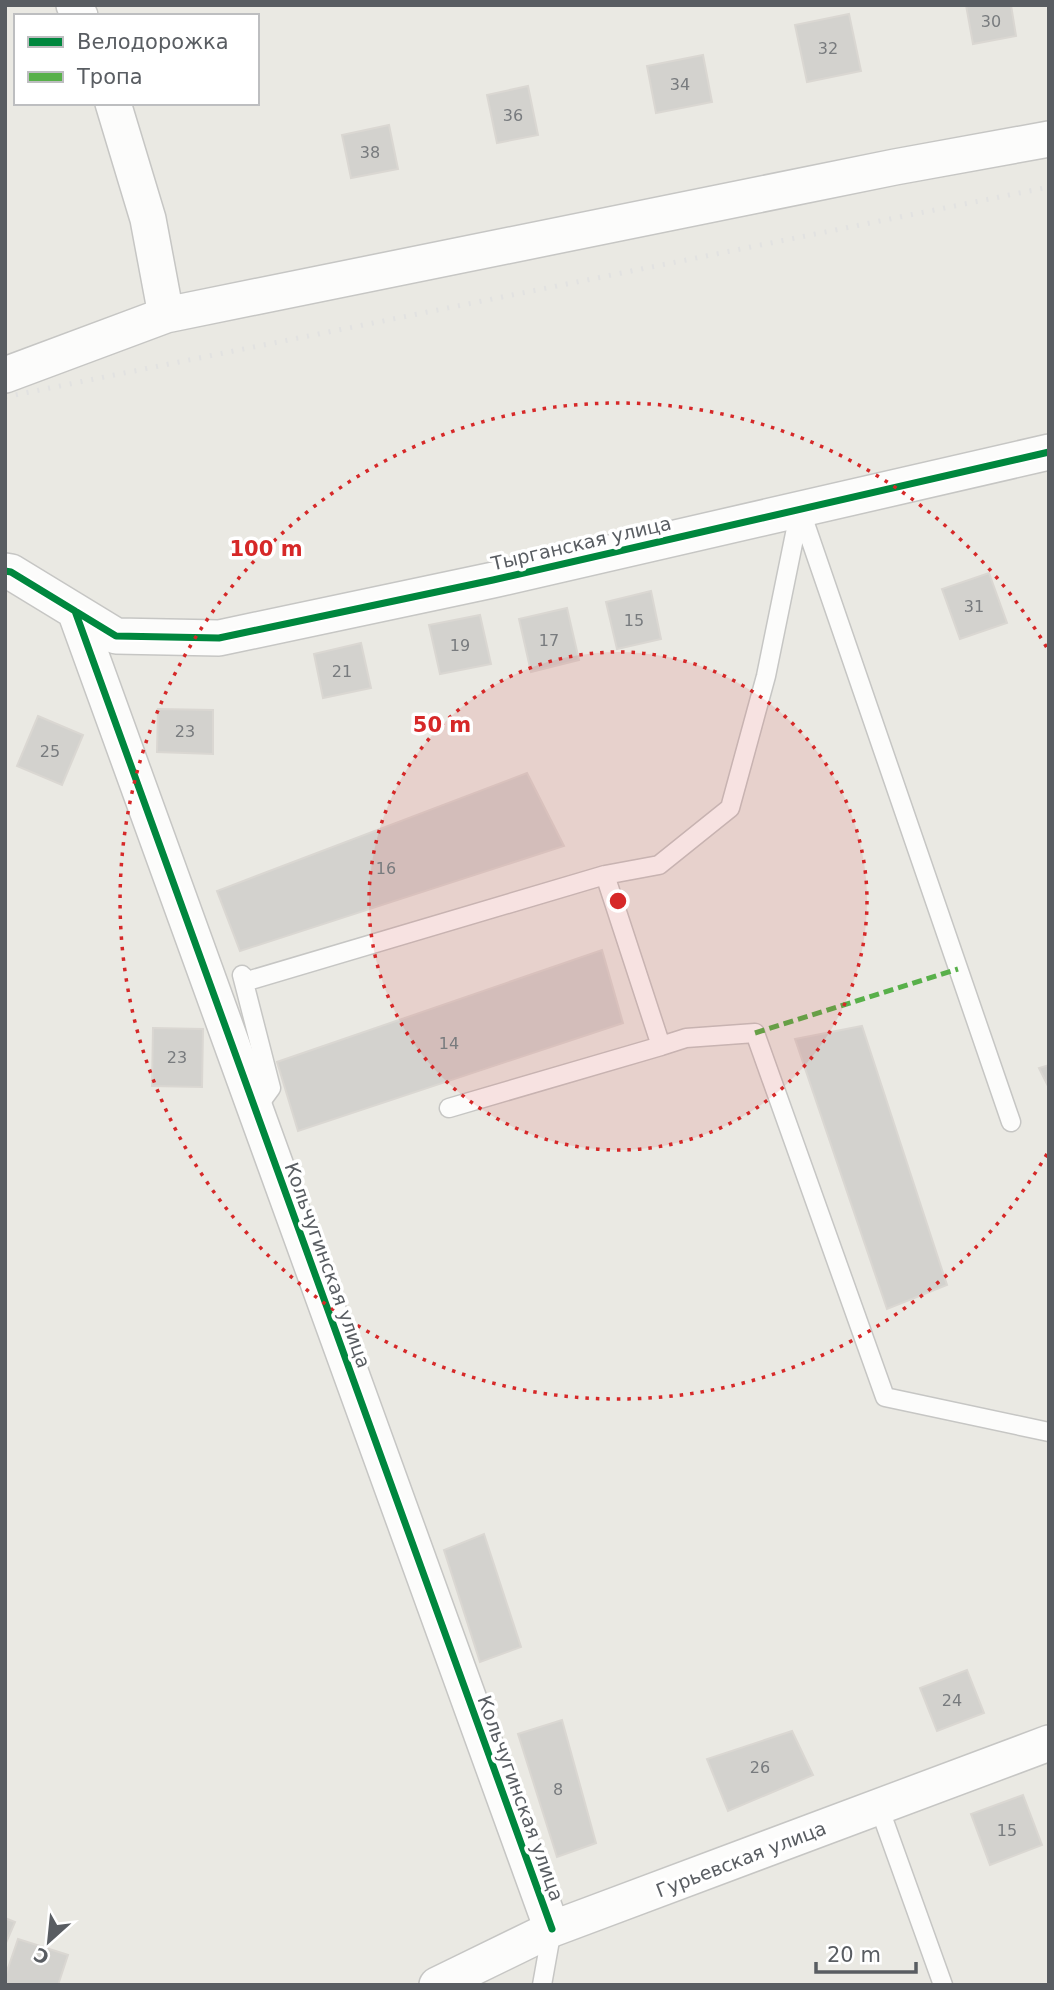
<svg xmlns="http://www.w3.org/2000/svg" width="1054" height="1990" font-family="'DejaVu Sans',sans-serif">
<style>
.building{fill:#d3d2ce;stroke:#dad7d2;stroke-width:2}
.lines{fill:none;stroke-linecap:round;stroke-linejoin:round}
.lane-casing{stroke:#c6c6c4;stroke-width:21}
.street-casing{stroke:#c6c6c4;stroke-width:38}
.lane{stroke:#fcfcfb;stroke-width:18}
.street{stroke:#fcfcfb;stroke-width:35}
.rail{stroke:#e2e2e1;stroke-width:5;stroke-dasharray:2 9;stroke-linecap:butt}
.quiet{stroke:#58b04a;stroke-width:5;stroke-dasharray:10 5;stroke-linecap:butt}
.cycleway-casing{stroke:#fff;stroke-width:11}
.cycleway{stroke:#00873e;stroke-width:7}
.ring{fill:none;stroke:#d62828;stroke-width:3.5;stroke-dasharray:3.5 7}
.labels{text-anchor:middle;dominant-baseline:central;stroke-width:7;stroke-linejoin:round;paint-order:stroke}
.number-label{font-size:16px;fill:#787b7e}
.street-label{font-size:19px;fill:#595d62;stroke:#fff}
.centre{fill:#d62828;stroke:#fff;stroke-width:3.5}
.ring-label{font-size:21px;text-anchor:middle;font-weight:bold;fill:#d62828;stroke:#fff;stroke-width:7;stroke-linejoin:round;paint-order:stroke}
</style>
<rect width="100%" height="100%" fill="#eae9e3"/>
<path class="building" d="M 966,5 L 1011,5 L 1016,36 L 973,44 Z
M 849,14 L 861,71 L 807,82 L 795,25 Z
M 703,55 L 712,102 L 656,113 L 647,66 Z
M 528,86 L 538,135 L 497,143 L 487,95 Z
M 389,125 L 398,169 L 351,178 L 342,135 Z
M 989,573 L 1007,623 L 960,639 L 942,589 Z
M 651,591 L 661,639 L 617,649 L 606,602 Z
M 567,608 L 579,660 L 531,672 L 519,619 Z
M 480,615 L 491,664 L 440,674 L 429,625 Z
M 361,643 L 371,688 L 323,698 L 314,654 Z
M 158,709 L 213,710 L 213,754 L 157,752 Z
M 38,716 L 83,735 L 62,785 L 17,766 Z
M 527,773 L 564,846 L 240,951 L 217,891 Z
M 602,950 L 623,1023 L 298,1131 L 277,1062 Z
M 862,1026 L 947,1285 L 887,1309 L 795,1039 Z
M 153,1028 L 203,1029 L 202,1087 L 152,1086 Z
M 1049,1065 L 1049,1088 L 1039,1068 Z
M 484,1534 L 521,1647 L 480,1662 L 444,1550 Z
M 967,1670 L 984,1713 L 937,1731 L 920,1688 Z
M 562,1720 L 596,1843 L 557,1857 L 518,1734 Z
M 792,1731 L 813,1775 L 728,1811 L 707,1759 Z
M 1023,1795 L 1042,1845 L 990,1865 L 971,1814 Z
M 5,1918 L 15,1922 L 5,1945 Z
M 18,1939 L 68,1955 L 58,1985 L 5,1984 L 5,1977 Z"/>
<g class="lines">
<defs>
<path id="lane" d="M 800,509 L 1011,1122
M 242,975 L 271,1088 L 255,1110
M 244,982 L 605,875
M 661,1046 L 686,1038 L 755,1033 L 885,1397 L 1049,1432
M 449,1108 L 661,1046 L 605,875 L 659,865 L 730,808 L 766,676 L 800,509
M 879,1807 L 943,1985
M 542,1985 L 552,1929"/>
<path id="street" d="M 74,5 L 80,16
M 113,103 L 148,219 L 166,315
M 5,375 L 166,315 L 895,167 L 1049,139
M 5,571 L 11,572 L 116,636 L 219,638 L 493,580 L 1049,452
M 75,611 L 552,1929
M 437,1985 L 552,1929 L 1049,1743"/>
</defs>
<use href="#lane" class="lane-casing"/>
<use href="#street" class="street-casing"/>
<use href="#lane" class="lane"/>
<use href="#street" class="street"/>
<path class="rail" d="M 5,397 L 1049,187"/>
<path class="quiet" d="M 755,1033 L 958,969"/>
<defs>
<path id="cycleway" d="M 5,571 L 11,572 L 116,636 L 219,638 L 493,580 L 1049,452
M 75,611 L 552,1929"/>
</defs>
<use href="#cycleway" class="cycleway-casing"/>
<use href="#cycleway" class="cycleway"/>
</g>
<circle cx="618" cy="901" r="249" fill="#d62828" fill-opacity=".12"/>
<g class="ring">
<circle cx="618" cy="901" r="249"/>
<path d="M1047 1154A498 498 0 1 1 1047 648"/>
</g>
<g class="labels">
<g class="number-label">
<text x="991" y="21">30</text>
<text x="828" y="48">32</text>
<text x="680" y="84">34</text>
<text x="513" y="115">36</text>
<text x="370" y="152">38</text>
<text x="974" y="606">31</text>
<text x="634" y="620">15</text>
<text x="549" y="640">17</text>
<text x="460" y="645">19</text>
<text x="342" y="671">21</text>
<text x="185" y="731">23</text>
<text x="50" y="751">25</text>
<text x="386" y="868">16</text>
<text x="449" y="1043">14</text>
<text x="177" y="1057">23</text>
<text x="952" y="1700">24</text>
<text x="760" y="1767">26</text>
<text x="558" y="1789">8</text>
<text x="1007" y="1830">15</text>
</g>
<g class="street-label">
<text transform="translate(581 543) rotate(-13)">Тырганская улица</text>
<text transform="translate(328 1265) rotate(70)">Кольчугинская улица</text>
<text transform="translate(521 1798) rotate(70)">Кольчугинская улица</text>
<text transform="translate(741 1859) rotate(-21)">Гурьевская улица</text>
</g>
</g>
<circle cx="618" cy="901" r="10" class="centre"/>
<g class="ring-label">
<text x="266" y="556">100 m</text>
<text x="442" y="732">50 m</text>
</g>
<rect width="1054" height="1990" fill="none" stroke="#595d62" stroke-width="14"/>
<rect x="14" y="14" width="245" height="91" fill="#ffffff" stroke="#bdbec0" stroke-width="2"/>
<rect x="28" y="37" width="35" height="10" fill="#00873e" stroke="#bdbec0" stroke-width="2"/>
<text x="77" y="49" font-size="21" fill="#595d62">Велодорожка</text>
<rect x="28" y="72" width="35" height="10" fill="#58b04a" stroke="#bdbec0" stroke-width="2"/>
<text x="77" y="84" font-size="21" fill="#595d62">Тропа</text>
<g transform="translate(49 1941) rotate(207)" stroke="#ffffff" stroke-width="5" paint-order="stroke">
<path d="M0-5L12 26L0 18L-12 26Z" fill="#595d62"/>
<text y="-10" font-size="19" font-weight="bold" text-anchor="middle" fill="#595d62">С</text>
</g>
<path d="M816 1962v10h100v-10" fill="none" stroke="#595d62" stroke-width="3.5"/>
<text x="827" y="1962" font-size="21" fill="#595d62" stroke="#ffffff" stroke-width="5" paint-order="stroke">20 m</text>
</svg>
